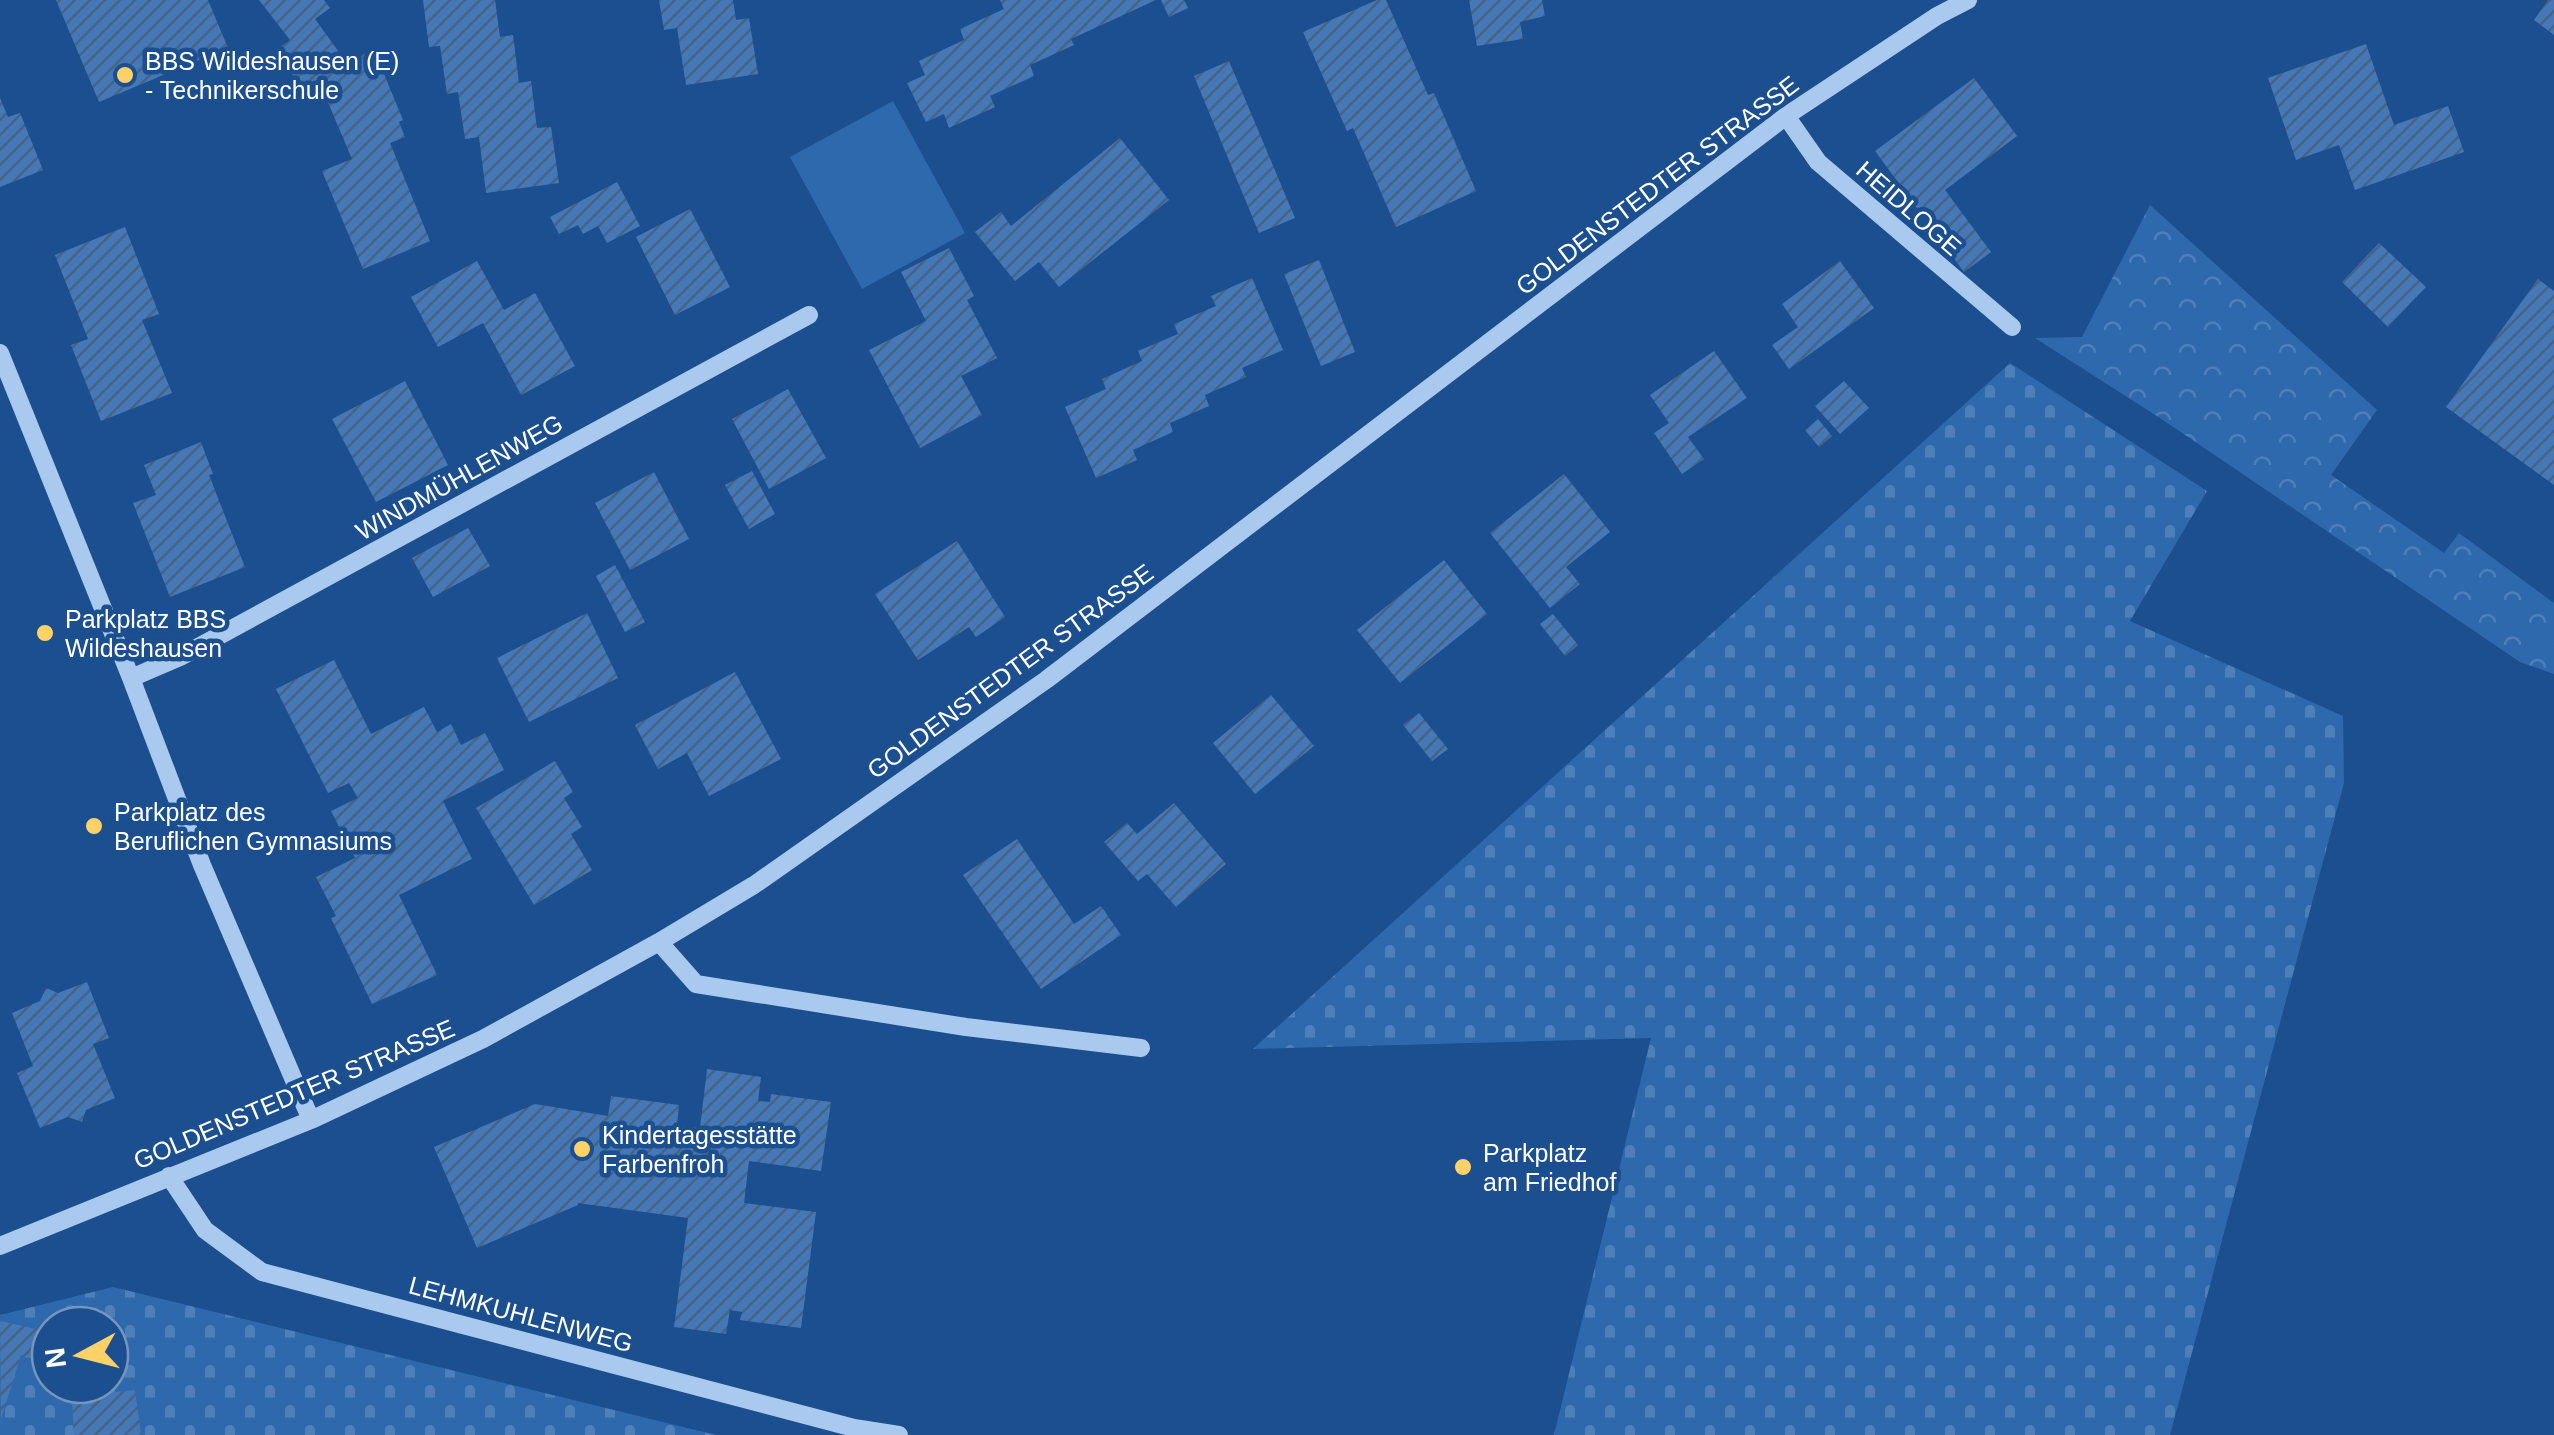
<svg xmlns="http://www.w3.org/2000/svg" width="2554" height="1435" font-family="Arial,sans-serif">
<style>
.green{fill:#2e69ad}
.forest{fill:url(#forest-crowns)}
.cemetery{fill:url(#cemetery-stones);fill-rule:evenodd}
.building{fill:url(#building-hatch)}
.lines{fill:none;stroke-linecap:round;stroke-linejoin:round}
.minor{stroke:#a9c9ee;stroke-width:18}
.poi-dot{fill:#ffd166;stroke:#1b4f8f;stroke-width:4}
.labels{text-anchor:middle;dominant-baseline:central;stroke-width:9;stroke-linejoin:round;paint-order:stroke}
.poi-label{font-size:25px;fill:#fff;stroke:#1b4f8f;text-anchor:start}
.street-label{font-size:25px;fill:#fff;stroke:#1b4f8f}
</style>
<defs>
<pattern id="forest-crowns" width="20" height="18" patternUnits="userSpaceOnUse" patternTransform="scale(2.5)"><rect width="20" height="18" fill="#2e69ad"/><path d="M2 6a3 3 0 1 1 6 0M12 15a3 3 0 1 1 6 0" fill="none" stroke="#4d80b9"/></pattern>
<pattern id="cemetery-stones" width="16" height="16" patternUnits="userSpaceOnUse" patternTransform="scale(2.5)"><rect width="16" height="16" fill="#2e69ad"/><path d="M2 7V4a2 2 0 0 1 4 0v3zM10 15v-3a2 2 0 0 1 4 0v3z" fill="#4d80b9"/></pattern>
<pattern id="building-hatch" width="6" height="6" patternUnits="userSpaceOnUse" patternTransform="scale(2.5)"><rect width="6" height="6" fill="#4478b7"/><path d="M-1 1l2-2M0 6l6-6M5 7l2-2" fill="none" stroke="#486282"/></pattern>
</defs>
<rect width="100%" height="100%" fill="#1b4f8f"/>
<path class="green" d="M 893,101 L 965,233 L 862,289 L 790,157 Z"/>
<path class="forest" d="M 2150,205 L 2377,410 L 2331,475 L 2444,553 L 2459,533 L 2554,603 L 2554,674 L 2520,662 L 2163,420 L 2035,338 L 2082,337 Z"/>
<path class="cemetery" d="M 2010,363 L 2207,491 L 2130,621 L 2343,716 L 2344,783 L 2170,1435 L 1554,1435 L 1651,1038 L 1253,1049 Z
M 113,1287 L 716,1435 L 0,1435 L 0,1315 ZM 50,1325 L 110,1325 L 110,1385 L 50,1385 Z"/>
<path class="building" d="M 56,0 L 208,0 L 228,48 L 99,102 Z
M 259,0 L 324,0 L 330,8 L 315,19 L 349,66 L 373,47 L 403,120 L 399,122 L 405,137 L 390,143 L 430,241 L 363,269 L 322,171 L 352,159 L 321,86 L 308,96 L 275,51 L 290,40 Z
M 423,0 L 495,0 L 500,37 L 513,35 L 519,83 L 531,81 L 537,128 L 551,127 L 559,183 L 486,193 L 479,137 L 465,139 L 458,92 L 447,94 L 440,46 L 429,47 Z
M 659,0 L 733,0 L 736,20 L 749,18 L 758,74 L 686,85 L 677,28 L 664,30 Z
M 1000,0 L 1156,0 L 1071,39 L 1074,45 L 1030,65 L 1034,76 L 990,96 L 995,107 L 949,128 L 944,114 L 926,122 L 907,83 L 925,75 L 919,61 L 964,40 L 960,29 L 1004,9 Z
M 1161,0 L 1184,0 L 1188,8 L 1169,17 Z
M 1377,0 L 1386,0 L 1428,95 L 1434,93 L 1476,191 L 1396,227 L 1353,128 L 1347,131 L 1303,32 Z
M 1469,0 L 1542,0 L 1545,16 L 1520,22 L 1523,39 L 1477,46 Z
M 2548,0 L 2554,0 L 2554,35 L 2534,20 Z
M 2366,44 L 2394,125 L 2448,106 L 2464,152 L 2355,190 L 2339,145 L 2296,160 L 2268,78 Z
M 1229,61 L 1295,218 L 1259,233 L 1194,76 Z
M 1974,78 L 2017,136 L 1945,190 L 1991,252 L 1964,272 L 1875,151 Z
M 0,98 L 8,117 L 20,113 L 43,170 L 0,187 Z
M 1120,138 L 1169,200 L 1059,287 L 1039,262 L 1015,281 L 975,232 L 1001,212 L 1011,226 Z
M 617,182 L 640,226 L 607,243 L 598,226 L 583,234 L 578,225 L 559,234 L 550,217 Z
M 690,209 L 730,287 L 675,315 L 636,237 Z
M 125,227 L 159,314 L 142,320 L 172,393 L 101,421 L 71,345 L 88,339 L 55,255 Z
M 2379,243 L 2426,287 L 2388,327 L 2342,282 Z
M 949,248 L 974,296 L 967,300 L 997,358 L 961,376 L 982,415 L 920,448 L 869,350 L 926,321 L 901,272 Z
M 1319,260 L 1355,352 L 1321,366 L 1284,274 Z
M 477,261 L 504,310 L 535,293 L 575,366 L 521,395 L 483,323 L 438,347 L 411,297 Z
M 1840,261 L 1874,308 L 1789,369 L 1772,345 L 1798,327 L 1782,304 Z
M 1252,278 L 1283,350 L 1242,368 L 1246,377 L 1205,395 L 1209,406 L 1170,423 L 1173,432 L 1133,450 L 1137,460 L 1096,478 L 1065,407 L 1106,389 L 1102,379 L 1142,361 L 1138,351 L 1178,334 L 1174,324 L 1216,306 L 1211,296 Z
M 2538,279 L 2554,291 L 2554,485 L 2446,407 Z
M 1714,351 L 1747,398 L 1688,437 L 1704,459 L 1682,474 L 1654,433 L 1669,423 L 1650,395 Z
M 405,381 L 448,465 L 376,502 L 332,419 Z
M 1844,381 L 1869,408 L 1840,434 L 1815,406 Z
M 788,389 L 826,458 L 769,489 L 732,419 Z
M 1818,419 L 1832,436 L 1819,447 L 1805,430 Z
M 201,442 L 213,474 L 209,475 L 245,567 L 170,597 L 133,503 L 156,495 L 144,465 Z
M 752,471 L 775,514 L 749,529 L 725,485 Z
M 654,472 L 689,539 L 630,570 L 595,503 Z
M 1564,474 L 1610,532 L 1566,567 L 1580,584 L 1550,608 L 1490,533 Z
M 468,528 L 490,566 L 433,597 L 412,558 Z
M 957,541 L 1005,617 L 976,637 L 969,627 L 918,660 L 875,594 Z
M 1444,560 L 1487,614 L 1400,683 L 1357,630 Z
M 615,565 L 645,622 L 625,632 L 596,576 Z
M 587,613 L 618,678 L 529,722 L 497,658 Z
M 1553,614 L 1578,645 L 1565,656 L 1540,624 Z
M 334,660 L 371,734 L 424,707 L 437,732 L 451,724 L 461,745 L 485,733 L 504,770 L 443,801 L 472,859 L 399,895 L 437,975 L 372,1004 L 331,918 L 336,916 L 316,877 L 355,858 L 331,811 L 358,798 L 349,783 L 328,793 L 276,689 Z
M 735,672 L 781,759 L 709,796 L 687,753 L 658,769 L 635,725 Z
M 1271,695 L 1314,746 L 1255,794 L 1213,743 Z
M 1419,713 L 1448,749 L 1432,761 L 1403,725 Z
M 555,761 L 573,792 L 564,798 L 582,827 L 571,834 L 592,870 L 534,905 L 476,808 Z
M 1174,803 L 1226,864 L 1176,907 L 1147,874 L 1138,881 L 1104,842 L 1127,823 L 1137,834 Z
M 1017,839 L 1074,924 L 1101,906 L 1121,935 L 1041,989 L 963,875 Z
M 87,982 L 109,1038 L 93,1044 L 115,1098 L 86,1110 L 82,1122 L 68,1117 L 40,1128 L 17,1073 L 33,1066 L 12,1013 L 40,1001 L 46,988 L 58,993 Z
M 707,1069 L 761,1077 L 758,1101 L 770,1102 L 771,1094 L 831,1102 L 821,1171 L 749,1161 L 744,1203 L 816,1212 L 801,1328 L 740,1320 L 742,1312 L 730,1310 L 726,1334 L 674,1327 L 688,1218 L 578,1203 L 578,1205 L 477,1248 L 434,1147 L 535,1104 L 608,1116 L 611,1096 L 679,1105 L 677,1125 L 700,1128 Z
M 0,1321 L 50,1332 L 50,1362 L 21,1355 L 1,1419 Z
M 110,1367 L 113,1367 L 115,1392 L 135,1390 L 141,1435 L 74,1435 L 71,1385 L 110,1385 Z"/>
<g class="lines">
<path class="minor" d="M 1786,116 L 1818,162 L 2012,327
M 0,353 L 131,678 L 202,865 L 311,1120
M 131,678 L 180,657 L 809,315
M 659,942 L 696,984 L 966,1027 L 1141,1048
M 169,1176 L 205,1230 L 262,1272 L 854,1428 L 899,1435
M 0,1246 L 311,1120 L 483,1039 L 659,942 L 754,885 L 1046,680 L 1786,116 L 1937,16 L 1968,0"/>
</g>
<g class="poi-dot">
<circle cx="125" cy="75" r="10"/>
<circle cx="45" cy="633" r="10"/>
<circle cx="94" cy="826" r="10"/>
<circle cx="582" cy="1149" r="10"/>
<circle cx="1463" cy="1167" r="10"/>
</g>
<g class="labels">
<g class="poi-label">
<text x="145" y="61">BBS Wildeshausen (E)<tspan x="145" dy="29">- Technikerschule</tspan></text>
<text x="65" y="619">Parkplatz BBS<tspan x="65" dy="29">Wildeshausen</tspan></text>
<text x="114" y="812">Parkplatz des<tspan x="114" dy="29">Beruflichen Gymnasiums</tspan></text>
<text x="602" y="1135">Kindertagesstätte<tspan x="602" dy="29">Farbenfroh</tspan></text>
<text x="1483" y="1153">Parkplatz<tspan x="1483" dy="29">am Friedhof</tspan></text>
</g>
<g class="street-label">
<text transform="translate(1657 185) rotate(-37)">GOLDENSTEDTER STRASSE</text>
<text transform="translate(1909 208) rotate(41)">HEIDLOGE</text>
<text transform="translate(459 477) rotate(-29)">WINDMÜHLENWEG</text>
<text transform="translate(1010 671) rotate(-36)">GOLDENSTEDTER STRASSE</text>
<text transform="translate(294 1094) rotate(-23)">GOLDENSTEDTER STRASSE</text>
<text transform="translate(521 1314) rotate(15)">LEHMKUHLENWEG</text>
</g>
</g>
<g transform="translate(80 1355) rotate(263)"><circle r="48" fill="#1b4f8f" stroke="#7695bc" stroke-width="2.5"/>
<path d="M0-8L18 38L0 25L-18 38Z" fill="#ffd166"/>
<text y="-15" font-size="28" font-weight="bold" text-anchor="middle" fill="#ffffff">N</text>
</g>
</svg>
